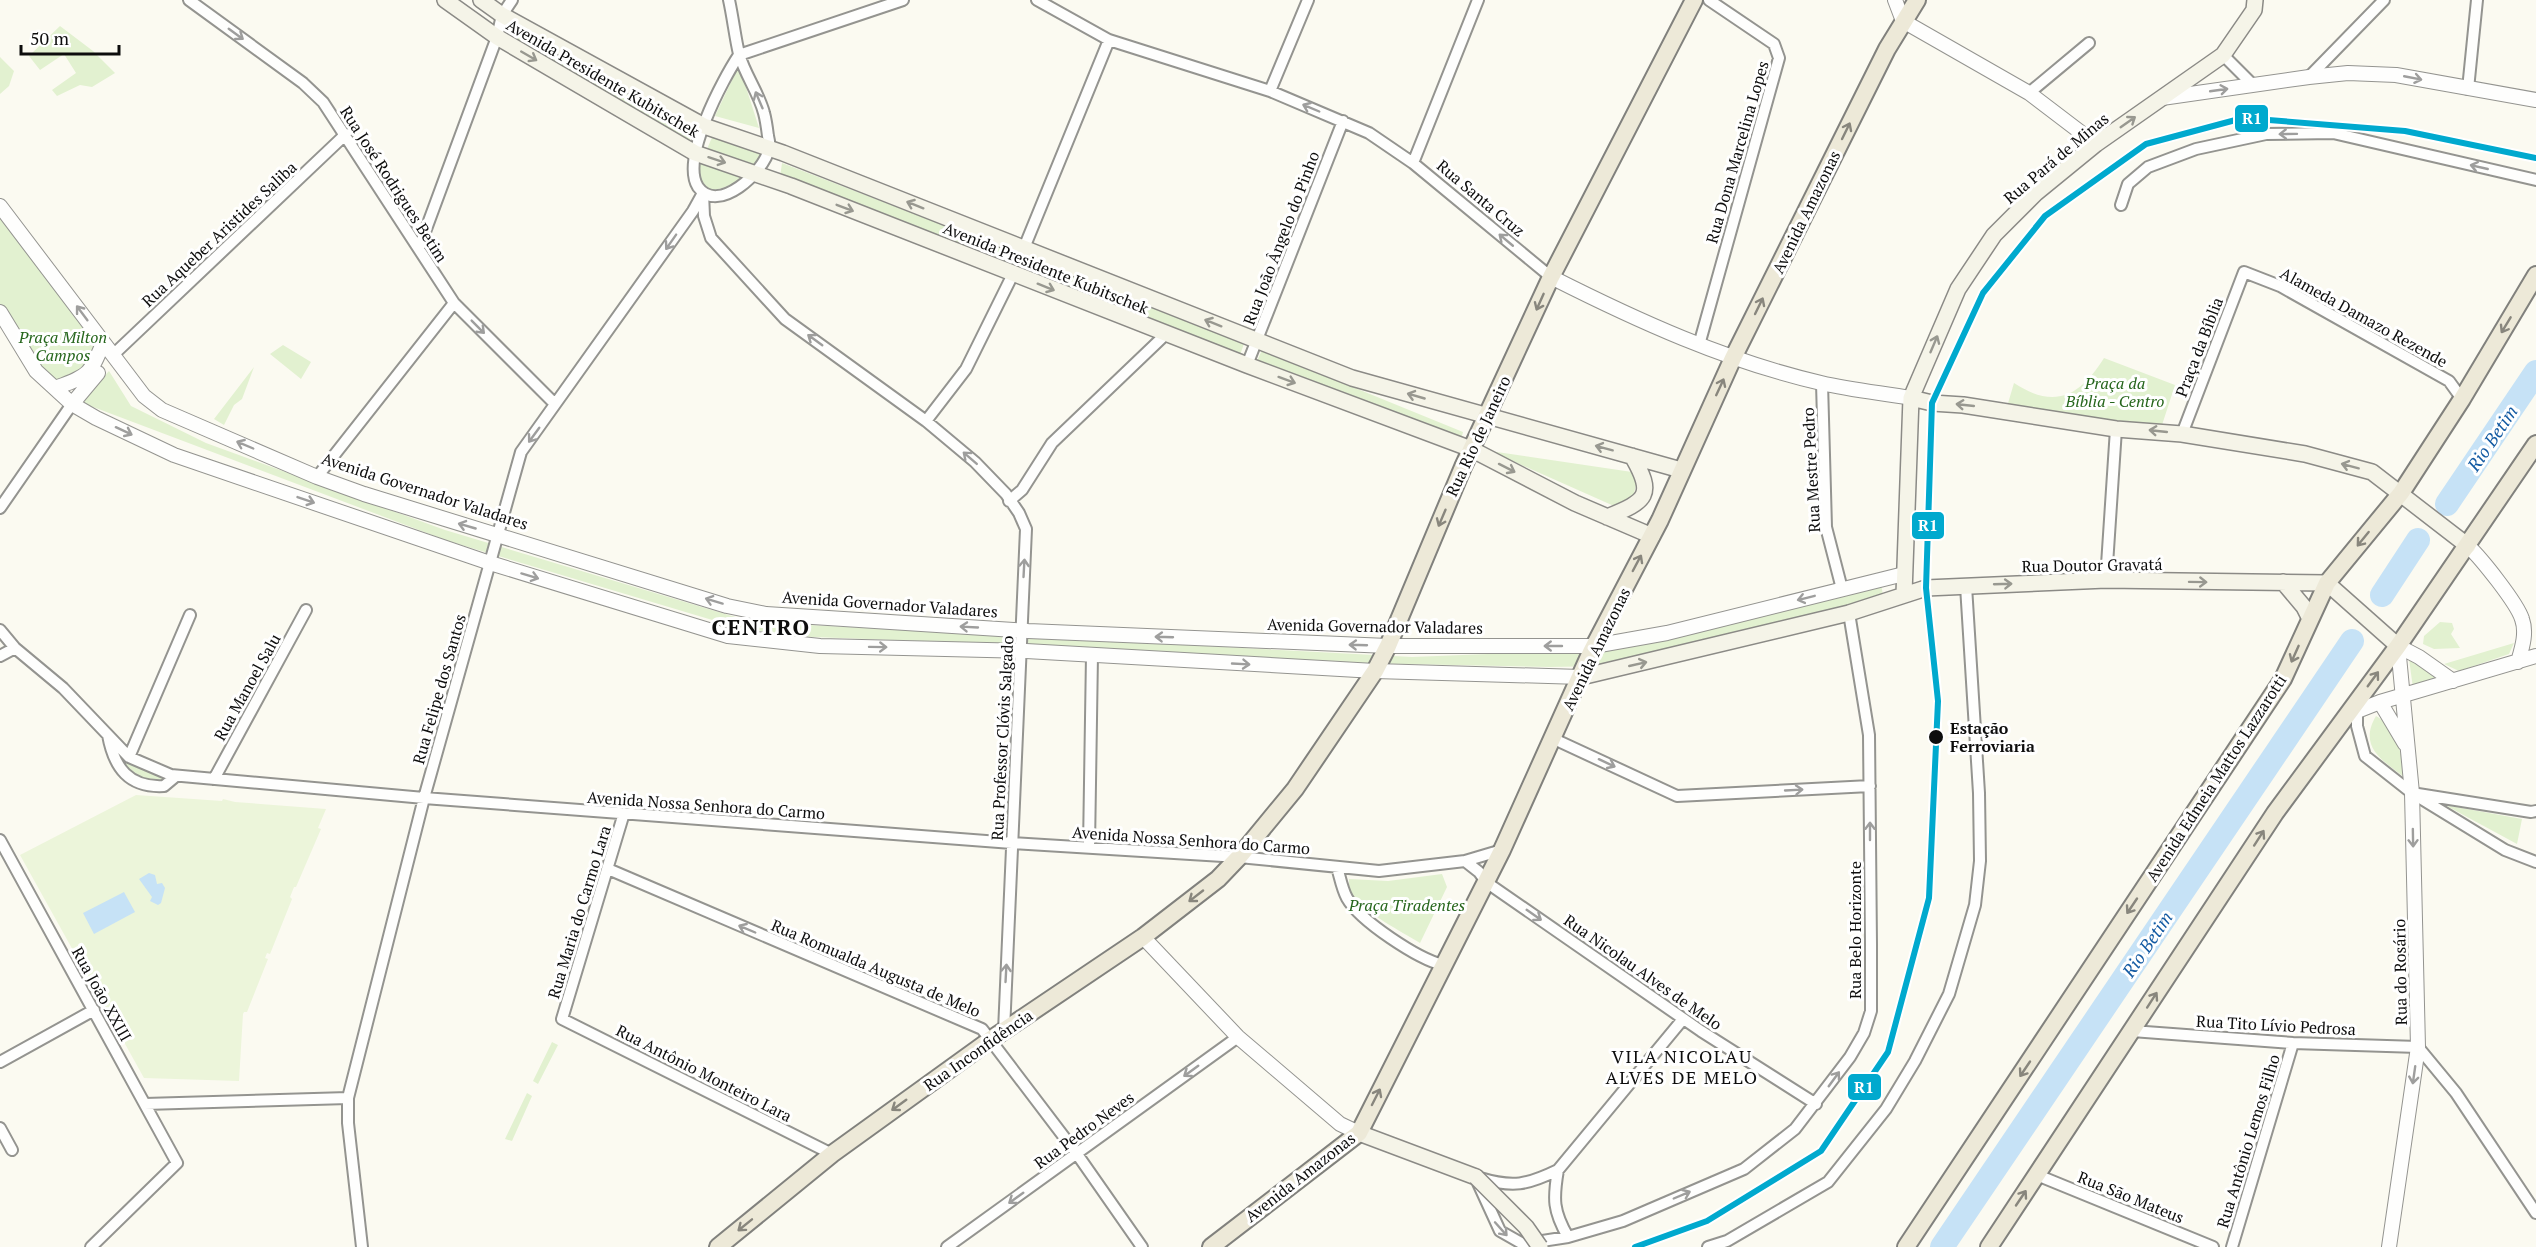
<svg xmlns="http://www.w3.org/2000/svg" width="2536" height="1247" font-family="'PT Serif',serif">
<style>
.green{fill:#e2f1d0}
.pitch{fill:#ecf5da}
.water{fill:#c6e2f6}
.lines{fill:none;stroke-linecap:round;stroke-linejoin:round}
.river{stroke:#c6e2f6;stroke-width:24}
.minor-casing{stroke:#949490;stroke-width:14}
.tertiary-casing{stroke:#949490;stroke-width:16}
.secondary-casing{stroke:#8b8a86;stroke-width:18}
.primary-casing{stroke:#81817d;stroke-width:20}
.minor{stroke:#fefefd;stroke-width:10}
.tertiary{stroke:#fefefd;stroke-width:14}
.secondary{stroke:#f5f4e8;stroke-width:15}
.primary{stroke:#ede9d8;stroke-width:16}
.secondary-bridge-casing{stroke:#8b8a86;stroke-width:18;stroke-linecap:butt}
.secondary-bridge{stroke:#f5f4e8;stroke-width:15}
.rail-1-casing{stroke:#fff;stroke-width:10}
.rail-1{stroke:#00a9ce;stroke-width:6}
.oneway{stroke:#9e9e9d}
.oneway2{stroke:#989890}
.oneway3{stroke:#88867d}
.stop-dot{fill:#0d0d0d;stroke:#fff;stroke-width:2}
.labels{text-anchor:middle;dominant-baseline:central;stroke-width:6;stroke-linejoin:round;paint-order:stroke}
.street-label{font-size:16px;fill:#0d0d0d;stroke:#fff}
.park-label{font-size:16px;font-style:italic;fill:#26661c;stroke:#fff}
.stop-label{font-size:16px;font-weight:bold;fill:#0d0d0d;stroke:#fff;text-anchor:start}
.water-label{font-size:18px;font-style:italic;fill:#135aa2;stroke:#fff}
.neighbourhood-label{font-size:18px;letter-spacing:1.5px;fill:#0d0d0d;stroke:#fff}
.district-label{font-size:22px;font-weight:bold;letter-spacing:1.5px;fill:#0d0d0d;stroke:#fff}
.line-badge{stroke:#fff;stroke-width:2}
.badge-label{font-size:16px;text-anchor:middle;font-weight:bold;fill:#fff}
</style>
<rect width="100%" height="100%" fill="#fbfaf1"/>
<path class="green" d="M 60,26 L 93,51 L 115,73 L 92,87 L 80,85 L 57,96 L 52,90 L 76,73 L 64,54 L 40,70 L 29,56 Z
M 516,30 L 692,129 L 690,142 L 512,40 Z
M 0,57 L 14,71 L 9,86 L 0,94 Z
M 739,65 L 759,128 L 715,116 Z
M 713,135 L 761,151 L 757,166 L 707,149 Z
M 700,159 L 745,177 C 720,192 694,201 700,159 Z
M 782,163 L 1245,341 L 1240,355 L 780,177 Z
M 0,209 L 101,344 L 86,372 L 54,381 L 43,375 L 0,309 Z
M 283,345 L 311,362 L 301,379 L 270,354 Z
M 1262,350 L 1463,432 L 1461,440 L 1257,361 Z
M 2104,358 L 2175,385 L 2162,425 L 2006,410 L 2014,383 C 2055,410 2080,396 2104,358 Z
M 254,367 L 242,399 L 234,405 L 224,425 L 214,419 Z
M 109,371 L 131,406 L 206,443 L 445,530 L 752,622 L 1412,657 L 1613,649 L 1881,583 L 1883,596 L 1606,666 L 1550,667 L 1307,662 L 1052,646 L 788,636 L 729,625 L 448,541 L 80,402 Z
M 1490,451 L 1632,472 L 1638,477 L 1632,501 L 1614,506 Z
M 2440,622 L 2452,623 L 2454,629 L 2451,634 L 2460,648 L 2434,649 L 2423,644 L 2424,636 Z
M 2514,643 L 2509,654 L 2459,671 L 2444,664 Z
M 2409,659 L 2438,679 L 2413,688 Z
M 2376,716 C 2397,728 2402,758 2408,780 C 2385,762 2357,748 2376,716 Z
M 118,754 L 165,779 L 149,784 L 125,770 Z
M 2445,805 L 2522,819 L 2517,844 Z
M 1442,874 L 1447,887 L 1420,943 C 1402,932 1366,913 1353,897 C 1349,892 1349,885 1349,879 L 1388,881 Z
M 552,1042 L 558,1045 L 538,1084 L 533,1081 Z
M 527,1093 L 532,1096 L 512,1141 L 505,1139 Z"/>
<path class="pitch" d="M 136,795 L 222,801 L 223,799 L 235,802 L 326,809 L 318,828 L 321,829 L 296,887 L 294,887 L 290,897 L 292,899 L 270,954 L 267,953 L 265,958 L 268,959 L 247,1012 L 244,1012 L 243,1014 L 239,1081 L 144,1078 L 20,855 Z"/>
<path class="water" d="M 149,873 L 155,875 L 157,884 L 162,883 L 165,888 L 161,903 L 158,905 L 150,901 L 152,897 L 139,879 Z
M 124,892 L 135,912 L 94,934 L 83,913 Z"/>
<g class="lines">
<path class="river" d="M 2447,504 L 2536,372
M 2382,595 L 2418,540
M 1942,1247 L 2352,641"/>
<defs>
<path id="minor" d="M 189,0 L 303,83 L 323,102 L 454,303 L 555,404
M 729,0 C 733,18 735,37 739,54 C 745,75 759,93 764,113 C 766,120 767,128 768,136 C 769,140 770,145 769,149 C 764,172 718,215 698,187 C 680,159 723,79 739,55
M 1037,0 L 1109,40 L 1270,91 L 1369,133 L 1413,163 L 1551,277
M 739,55 L 903,0
M 2223,55 L 2253,85
M 2309,77 L 2384,0
M 2468,89 L 2477,0
M 1270,91 L 1308,0
M 2029,93 L 2089,43
M 1413,163 L 1478,0
M 703,193 L 704,216 L 711,238 L 785,319 L 926,421 L 975,462 L 1006,494 L 1019,513 L 1026,529 L 1004,1031
M 2121,205 L 2128,184 L 2148,167 L 2196,149 L 2266,134 L 2333,133 L 2536,180
M 419,248 L 497,37 L 502,15 L 512,0
M 1024,248 L 1109,40
M 1699,345 L 1779,58 L 1774,44 L 1709,0
M 113,355 L 346,134
M 1247,365 L 1343,121
M 1822,383 L 1826,527 L 1842,589
M 926,421 L 966,369 L 1013,274
M 2182,434 L 2244,272 L 2280,286 L 2449,381 L 2462,399
M 317,477 L 454,303
M 1009,501 L 1022,490 L 1052,443 L 1166,334
M 0,508 L 72,404
M 2106,580 L 2116,429
M 0,630 L 15,648 L 63,688 L 129,757 L 171,775 L 424,798 L 1012,843 L 1239,857 L 1379,871 L 1465,861 L 1502,850
M 0,656 L 15,648
M 2357,710 L 2357,726 L 2365,756 L 2412,793 L 2505,850 L 2536,862
M 108,735 C 114,768 129,788 164,786 L 176,776
M 1554,739 L 1677,796 L 1870,786
M 129,757 L 190,615
M 214,779 L 306,610
M 2418,794 L 2531,812 L 2536,811
M 624,813 L 562,1019 L 832,1154
M 0,840 L 177,1163 L 91,1247
M 1089,847 L 1092,655
M 1465,861 L 1479,872 L 1486,882 L 1701,1031 L 1816,1104
M 1337,867 C 1340,877 1342,889 1347,898 C 1360,921 1418,959 1443,965
M 608,869 L 982,1029 L 1077,1154 L 1142,1247
M 2132,1031 L 2293,1043 L 2418,1047 L 2456,1093 L 2536,1213
M 0,1062 L 94,1010
M 145,1104 L 348,1098
M 0,1128 L 12,1150
M 1558,1170 C 1553,1199 1553,1211 1568,1237
M 2037,1175 L 2213,1247
M 1480,1178 C 1513,1188 1527,1185 1558,1170 L 1683,1019
M 1478,1183 L 1500,1231 L 1523,1244 L 1568,1237 L 1623,1221 L 1744,1169 L 1795,1129 L 1850,1057 L 1864,1033 L 1871,1011 L 1871,944 L 1869,735 L 1849,613
M 362,1247 L 348,1123 L 348,1098 L 424,798 L 521,452 L 693,211 L 703,193
M 947,1247 L 1238,1037
M 1708,1247 L 1727,1241 L 1828,1182 L 1886,1109 L 1915,1061 L 1949,994 L 1975,905 L 1980,861 L 1979,793 L 1966,586
M 2232,1247 L 2293,1043"/>
<path id="tertiary" d="M 1895,0 L 1903,21 L 2029,93 L 2096,144
M 2162,98 L 2309,77 L 2348,73 L 2396,75 L 2536,100
M 0,206 L 144,396 L 162,410 L 317,477 L 364,494 L 727,606 L 766,614 L 1028,631 L 1388,646 L 1594,646 L 1667,633 L 1904,574
M 1551,277 C 1638,321 1726,361 1821,383 C 1851,390 1882,393 1911,398
M 0,312 L 36,371 L 72,404 L 96,418 L 174,455 L 490,563 L 728,636 L 820,646 L 1026,651 L 1375,671 L 1581,677
M 55,388 C 87,376 90,376 103,343
M 72,404 L 98,373
M 2468,546 C 2481,558 2517,603 2522,619 C 2527,633 2522,648 2518,662
M 2398,646 L 2419,657 L 2453,681
M 2380,702 L 2405,744
M 2347,715 L 2380,702 L 2536,656
M 1143,937 L 1238,1037 L 1340,1124 L 1359,1133
M 2389,1247 L 2418,1047 L 2412,793 L 2398,646"/>
<path id="secondary" d="M 445,0 L 497,37 L 695,153 L 791,186 L 1247,365 L 1471,449 L 1575,503 L 1652,536
M 481,0 L 502,15 L 704,126 L 783,153 L 1352,378 L 1681,470
M 1911,398 L 1932,403 L 1963,405 L 2116,429 L 2182,434 L 2305,454 L 2372,472 L 2468,546
M 1607,517 C 1647,501 1655,495 1632,456
M 2283,582 L 2304,607 L 2310,619
M 1904,594 L 1911,398 L 1958,289 L 1994,235 L 2036,193 L 2096,144 L 2223,55 L 2254,10 L 2255,0
M 1581,677 L 1849,613 L 1926,588 L 2106,580 L 2327,583 L 2398,646
M 1359,1133 L 1476,1177"/>
<path id="primary" d="M 718,1247 L 832,1154 L 990,1040 L 1143,937 L 1218,879 L 1239,857 L 1295,789 L 1375,671 L 1388,646 L 1463,467 L 1551,277 L 1694,0
M 1211,1247 L 1359,1133 L 1502,850 L 1591,652 L 1660,520 L 1733,358 L 1887,49 L 1917,0
M 1906,1247 L 2283,679 L 2327,583 L 2401,493 L 2462,399 L 2536,275
M 1989,1247 L 2275,813 L 2398,646 L 2536,444"/>
</defs>
<use href="#minor" class="minor-casing"/>
<use href="#tertiary" class="tertiary-casing"/>
<use href="#secondary" class="secondary-casing"/>
<use href="#primary" class="primary-casing"/>
<use href="#minor" class="minor"/>
<use href="#tertiary" class="tertiary"/>
<use href="#secondary" class="secondary"/>
<use href="#primary" class="primary"/>
<defs>
<path id="secondary-bridge" d="M 1476,1177 L 1526,1227 L 1540,1247"/>
</defs>
<use href="#secondary-bridge" class="secondary-bridge-casing"/>
<use href="#secondary-bridge" class="secondary-bridge"/>
<defs>
<path id="rail-1" d="M 1635,1247 L 1707,1221 L 1821,1151 L 1888,1052 L 1929,898 L 1938,701 L 1926,588 L 1932,403 L 1983,293 L 2045,216 L 2146,144 L 2243,118 L 2405,131 L 2536,158"/>
</defs>
<use href="#rail-1" class="rail-1-casing"/>
<use href="#rail-1" class="rail-1"/>
</g>
<defs><path id="oneway-shaft" d="M-6 0H5M1.5-3L5.5 0L1.5 3" fill="none" stroke-width="1.6" stroke-linecap="round" stroke-linejoin="round" transform="scale(1.5)"/></defs>
<g class="oneway">
<use href="#oneway-shaft" transform="translate(236 34) rotate(36)"/>
<use href="#oneway-shaft" transform="translate(2413 78) rotate(11)"/>
<use href="#oneway-shaft" transform="translate(2219 90) rotate(-8)"/>
<use href="#oneway-shaft" transform="translate(759 100) rotate(-113)"/>
<use href="#oneway-shaft" transform="translate(1311 108) rotate(-157)"/>
<use href="#oneway-shaft" transform="translate(2288 134) rotate(179)"/>
<use href="#oneway-shaft" transform="translate(2479 167) rotate(-167)"/>
<use href="#oneway-shaft" transform="translate(1506 240) rotate(-140)"/>
<use href="#oneway-shaft" transform="translate(671 242) rotate(125)"/>
<use href="#oneway-shaft" transform="translate(82 313) rotate(-127)"/>
<use href="#oneway-shaft" transform="translate(478 327) rotate(45)"/>
<use href="#oneway-shaft" transform="translate(815 340) rotate(-144)"/>
<use href="#oneway-shaft" transform="translate(124 431) rotate(25)"/>
<use href="#oneway-shaft" transform="translate(534 435) rotate(126)"/>
<use href="#oneway-shaft" transform="translate(245 445) rotate(-157)"/>
<use href="#oneway-shaft" transform="translate(970 458) rotate(-139)"/>
<use href="#oneway-shaft" transform="translate(306 500) rotate(19)"/>
<use href="#oneway-shaft" transform="translate(467 526) rotate(-164)"/>
<use href="#oneway-shaft" transform="translate(1024 568) rotate(-87)"/>
<use href="#oneway-shaft" transform="translate(530 576) rotate(17)"/>
<use href="#oneway-shaft" transform="translate(1806 598) rotate(166)"/>
<use href="#oneway-shaft" transform="translate(714 601) rotate(-163)"/>
<use href="#oneway-shaft" transform="translate(969 627) rotate(-177)"/>
<use href="#oneway-shaft" transform="translate(1164 637) rotate(-178)"/>
<use href="#oneway-shaft" transform="translate(1358 645) rotate(-178)"/>
<use href="#oneway-shaft" transform="translate(1553 646) rotate(180)"/>
<use href="#oneway-shaft" transform="translate(878 647) rotate(1)"/>
<use href="#oneway-shaft" transform="translate(1241 664) rotate(3)"/>
<use href="#oneway-shaft" transform="translate(1607 763) rotate(25)"/>
<use href="#oneway-shaft" transform="translate(1794 790) rotate(-3)"/>
<use href="#oneway-shaft" transform="translate(1870 831) rotate(-90)"/>
<use href="#oneway-shaft" transform="translate(2413 838) rotate(89)"/>
<use href="#oneway-shaft" transform="translate(1534 915) rotate(35)"/>
<use href="#oneway-shaft" transform="translate(747 929) rotate(-157)"/>
<use href="#oneway-shaft" transform="translate(1006 973) rotate(-87)"/>
<use href="#oneway-shaft" transform="translate(1191 1071) rotate(144)"/>
<use href="#oneway-shaft" transform="translate(2414 1075) rotate(98)"/>
<use href="#oneway-shaft" transform="translate(1834 1079) rotate(-54)"/>
<use href="#oneway-shaft" transform="translate(1682 1195) rotate(-23)"/>
<use href="#oneway-shaft" transform="translate(1016 1198) rotate(144)"/>
<use href="#oneway-shaft" transform="translate(1501 1229) rotate(48)"/>
</g>
<g class="oneway2">
<use href="#oneway-shaft" transform="translate(529 56) rotate(30)"/>
<use href="#oneway-shaft" transform="translate(2128 122) rotate(-35)"/>
<use href="#oneway-shaft" transform="translate(717 160) rotate(18)"/>
<use href="#oneway-shaft" transform="translate(915 205) rotate(-158)"/>
<use href="#oneway-shaft" transform="translate(845 208) rotate(21)"/>
<use href="#oneway-shaft" transform="translate(1046 287) rotate(22)"/>
<use href="#oneway-shaft" transform="translate(1213 323) rotate(-158)"/>
<use href="#oneway-shaft" transform="translate(1934 344) rotate(-67)"/>
<use href="#oneway-shaft" transform="translate(1287 380) rotate(20)"/>
<use href="#oneway-shaft" transform="translate(1416 396) rotate(-164)"/>
<use href="#oneway-shaft" transform="translate(1965 405) rotate(-174)"/>
<use href="#oneway-shaft" transform="translate(2158 431) rotate(-174)"/>
<use href="#oneway-shaft" transform="translate(1604 448) rotate(-165)"/>
<use href="#oneway-shaft" transform="translate(2350 466) rotate(-165)"/>
<use href="#oneway-shaft" transform="translate(1507 468) rotate(27)"/>
<use href="#oneway-shaft" transform="translate(2198 582) rotate(1)"/>
<use href="#oneway-shaft" transform="translate(2003 584) rotate(-2)"/>
<use href="#oneway-shaft" transform="translate(1638 664) rotate(-13)"/>
</g>
<g class="oneway3">
<use href="#oneway-shaft" transform="translate(1846 131) rotate(-64)"/>
<use href="#oneway-shaft" transform="translate(1540 302) rotate(114)"/>
<use href="#oneway-shaft" transform="translate(1759 306) rotate(-64)"/>
<use href="#oneway-shaft" transform="translate(2506 325) rotate(121)"/>
<use href="#oneway-shaft" transform="translate(1720 387) rotate(-65)"/>
<use href="#oneway-shaft" transform="translate(1442 518) rotate(113)"/>
<use href="#oneway-shaft" transform="translate(2363 539) rotate(129)"/>
<use href="#oneway-shaft" transform="translate(1637 563) rotate(-62)"/>
<use href="#oneway-shaft" transform="translate(2295 654) rotate(114)"/>
<use href="#oneway-shaft" transform="translate(2373 679) rotate(-54)"/>
<use href="#oneway-shaft" transform="translate(2259 838) rotate(-57)"/>
<use href="#oneway-shaft" transform="translate(1196 896) rotate(142)"/>
<use href="#oneway-shaft" transform="translate(2132 906) rotate(124)"/>
<use href="#oneway-shaft" transform="translate(2152 1000) rotate(-57)"/>
<use href="#oneway-shaft" transform="translate(2025 1069) rotate(124)"/>
<use href="#oneway-shaft" transform="translate(1376 1097) rotate(-63)"/>
<use href="#oneway-shaft" transform="translate(899 1105) rotate(144)"/>
<use href="#oneway-shaft" transform="translate(2021 1198) rotate(-56)"/>
<use href="#oneway-shaft" transform="translate(745 1225) rotate(141)"/>
</g>
<circle class="stop-dot" cx="1936" cy="737" r="8"/>
<g class="labels">
<g class="street-label">
<text transform="translate(603 78) rotate(30)">Avenida Presidente Kubitschek</text>
<text transform="translate(1737 152) rotate(-74)">Rua Dona Marcelina Lopes</text>
<text transform="translate(2056 158) rotate(-40)">Rua Pará de Minas</text>
<text transform="translate(394 184) rotate(57)">Rua José Rodrigues Betim</text>
<text transform="translate(1481 198) rotate(40)">Rua Santa Cruz</text>
<text transform="translate(1806 212) rotate(-64)">Avenida Amazonas</text>
<text transform="translate(219 234) rotate(-43)">Rua Aqueber Aristides Saliba</text>
<text transform="translate(1281 238) rotate(-69)">Rua João Ângelo do Pinho</text>
<text transform="translate(1046 268) rotate(22)">Avenida Presidente Kubitschek</text>
<text transform="translate(2364 317) rotate(29)">Alameda Damazo Rezende</text>
<text transform="translate(2199 347) rotate(-69)">Praça da Bíblia</text>
<text transform="translate(1478 436) rotate(-65)">Rua Rio de Janeiro</text>
<text transform="translate(1811 470) rotate(-93)">Rua Mestre Pedro</text>
<text transform="translate(425 491) rotate(18)">Avenida Governador Valadares</text>
<text transform="translate(2092 565) rotate(-1)">Rua Doutor Gravatá</text>
<text transform="translate(890 604) rotate(4)">Avenida Governador Valadares</text>
<text transform="translate(1375 626) rotate(1)">Avenida Governador Valadares</text>
<text transform="translate(1596 649) rotate(-64)">Avenida Amazonas</text>
<text transform="translate(247 687) rotate(-61)">Rua Manoel Salu</text>
<text transform="translate(439 689) rotate(-74)">Rua Felipe dos Santos</text>
<text transform="translate(1002 738) rotate(-87)">Rua Professor Clóvis Salgado</text>
<text transform="translate(2216 778) rotate(-57)">Avenida Edmeia Mattos Lazzarotti</text>
<text transform="translate(706 805) rotate(4)">Avenida Nossa Senhora do Carmo</text>
<text transform="translate(1191 840) rotate(4)">Avenida Nossa Senhora do Carmo</text>
<text transform="translate(579 912) rotate(-73)">Rua Maria do Carmo Lara</text>
<text transform="translate(1855 930) rotate(-90)">Rua Belo Horizonte</text>
<text transform="translate(876 968) rotate(23)">Rua Romualda Augusta de Melo</text>
<text transform="translate(1643 972) rotate(35)">Rua Nicolau Alves de Melo</text>
<text transform="translate(2400 972) rotate(-91)">Rua do Rosário</text>
<text transform="translate(102 994) rotate(61)">Rua João XXIII</text>
<text transform="translate(2276 1025) rotate(3)">Rua Tito Lívio Pedrosa</text>
<text transform="translate(978 1050) rotate(-35)">Rua Inconfidência</text>
<text transform="translate(704 1073) rotate(27)">Rua Antônio Monteiro Lara</text>
<text transform="translate(1084 1130) rotate(-36)">Rua Pedro Neves</text>
<text transform="translate(2248 1141) rotate(-73)">Rua Antônio Lemos Filho</text>
<text transform="translate(1300 1177) rotate(-38)">Avenida Amazonas</text>
<text transform="translate(2131 1197) rotate(22)">Rua São Mateus</text>
</g>
<g class="park-label">
<text x="63" y="337">Praça Milton<tspan x="63" dy="18">Campos</tspan></text>
<text x="2115" y="383">Praça da<tspan x="2115" dy="18">Bíblia - Centro</tspan></text>
<text x="1407" y="905">Praça Tiradentes</text>
</g>
<g class="stop-label">
<text x="1950" y="728">Estação<tspan x="1950" dy="18">Ferroviaria</tspan></text>
</g>
<g class="water-label">
<text transform="translate(2492 438) rotate(-56)">Rio Betim</text>
<text transform="translate(2147 944) rotate(-56)">Rio Betim</text>
</g>
<g class="neighbourhood-label">
<text x="1682" y="1056">VILA NICOLAU<tspan x="1682" dy="21">ALVES DE MELO</tspan></text>
</g>
<g class="district-label">
<text x="761" y="626">CENTRO</text>
</g>
</g>
<g class="line-badge">
<rect x="2234" y="104" width="35" height="29" rx="6" fill="#00a9ce"/>
<rect x="1911" y="511" width="34" height="29" rx="6" fill="#00a9ce"/>
<rect x="1847" y="1073" width="35" height="28" rx="6" fill="#00a9ce"/>
</g>
<g class="badge-label">
<text x="2252" y="124">R1</text>
<text x="1928" y="531">R1</text>
<text x="1864" y="1093">R1</text>
</g>
<path d="M21 45v9h98v-9" fill="none" stroke="#0d0d0d" stroke-width="3"/>
<text x="30" y="45" font-size="18" fill="#0d0d0d" stroke="#ffffff" stroke-width="4.5" paint-order="stroke">50 m</text>
</svg>
